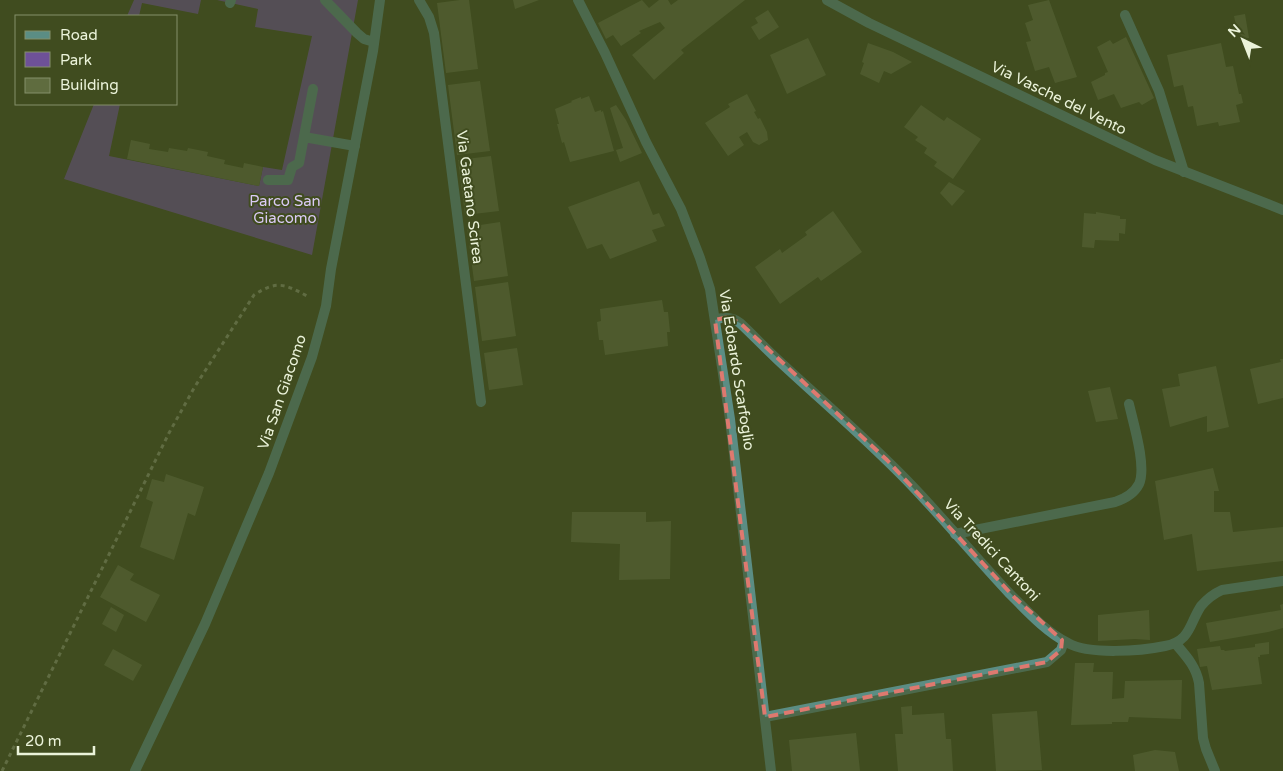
<svg xmlns="http://www.w3.org/2000/svg" width="1283" height="771" font-family="'Varela Round',sans-serif">
<style>
.green{fill:#6e5198}
.building{fill:#5f6c3f}
.lines{fill:none;stroke-linecap:round;stroke-linejoin:round}
.path{stroke:#88926e;stroke-width:3;stroke-dasharray:4 4;stroke-linecap:butt}
.service{stroke:#5b8d84;stroke-width:10}
.pedestrian{stroke:#5b8d84;stroke-width:10}
.minor{stroke:#5b8d84;stroke-width:10}
.tertiary{stroke:#5b8d84;stroke-width:10}
.marked{fill:none;stroke:#de796f;stroke-width:4;stroke-dasharray:10 6;stroke-linejoin:round}
.labels{text-anchor:middle;dominant-baseline:central;stroke-width:4;stroke-linejoin:round;paint-order:stroke}
.street-label{font-size:15px;fill:#ebf3da;stroke:#404c1f}
.park-label{font-size:15px;fill:#dacaf6;stroke:#404c1f}
</style>
<rect width="100%" height="100%" fill="#404c1f"/>
<path class="green" d="M 134,0 L 201,0 L 198,14 L 142,3 L 139,16 L 127,16 Z
M 217,0 L 358,0 L 312,255 L 64,179 L 94,104 L 120,104 L 109,156 L 259,186 L 263,167 L 282,170 L 312,36 L 255,27 L 258,9 Z"/>
<path class="building" d="M 460,0 L 469,0 L 478,69 L 446,73 L 437,3 Z
M 513,0 L 539,0 L 515,9 Z
M 642,0 L 649,8 L 659,0 L 668,0 L 671,5 L 678,0 L 745,0 L 681,50 L 684,53 L 654,80 L 632,55 L 665,28 L 660,22 L 639,31 L 641,33 L 621,46 L 613,35 L 606,39 L 598,23 Z
M 1049,0 L 1077,77 L 1055,83 L 1049,67 L 1035,71 L 1026,42 L 1031,41 L 1025,23 L 1033,20 L 1028,5 Z
M 768,10 L 779,27 L 759,40 L 751,27 L 758,23 L 755,18 Z
M 1245,14 L 1249,38 L 1239,40 L 1234,16 Z
M 1126,37 L 1154,98 L 1142,105 L 1139,102 L 1121,108 L 1114,94 L 1098,100 L 1091,82 L 1105,75 L 1105,73 L 1108,72 L 1097,47 L 1110,40 L 1113,44 Z
M 808,38 L 826,75 L 787,94 L 770,55 Z
M 868,43 L 893,52 L 912,62 L 891,74 L 884,71 L 879,83 L 860,74 L 864,63 L 862,62 Z
M 1221,43 L 1226,67 L 1233,66 L 1239,94 L 1241,94 L 1243,103 L 1236,105 L 1240,122 L 1219,126 L 1218,122 L 1197,126 L 1193,106 L 1188,107 L 1183,85 L 1174,87 L 1167,55 Z
M 480,81 L 490,151 L 457,155 L 448,85 Z
M 747,94 L 756,111 L 754,112 L 758,119 L 760,118 L 767,132 L 768,140 L 759,145 L 753,142 L 747,132 L 739,137 L 744,145 L 728,156 L 705,123 L 730,107 L 728,104 Z
M 589,96 L 595,112 L 601,110 L 601,112 L 603,111 L 614,151 L 570,162 L 564,142 L 562,143 L 557,124 L 559,124 L 555,109 L 572,102 L 571,101 L 581,97 L 581,99 Z
M 616,105 L 626,120 L 642,153 L 620,162 L 616,150 L 623,148 L 610,108 Z
M 921,105 L 944,121 L 947,117 L 981,139 L 953,179 L 934,166 L 937,162 L 924,153 L 927,148 L 915,140 L 918,137 L 904,127 Z
M 131,140 L 150,144 L 149,149 L 168,152 L 169,148 L 187,151 L 188,148 L 208,152 L 207,156 L 225,160 L 224,164 L 243,168 L 244,163 L 263,167 L 259,186 L 127,159 Z
M 491,156 L 499,211 L 465,215 L 458,160 Z
M 639,181 L 653,215 L 659,213 L 665,226 L 652,230 L 657,241 L 610,259 L 602,244 L 587,249 L 568,207 Z
M 949,182 L 965,191 L 952,206 L 940,193 Z
M 833,211 L 862,252 L 821,281 L 818,277 L 780,304 L 755,267 L 780,249 L 782,253 L 807,235 L 805,232 Z
M 1096,212 L 1120,216 L 1120,219 L 1126,219 L 1125,234 L 1119,233 L 1119,241 L 1095,240 L 1094,248 L 1082,247 L 1084,213 L 1096,214 Z
M 500,222 L 508,276 L 474,281 L 467,227 Z
M 508,282 L 516,336 L 482,341 L 475,287 Z
M 662,300 L 664,312 L 668,312 L 670,332 L 667,332 L 668,346 L 605,355 L 603,340 L 599,340 L 597,322 L 601,321 L 600,309 Z
M 517,348 L 523,385 L 489,390 L 484,353 Z
M 1280,359 L 1283,359 L 1283,398 L 1258,404 L 1250,369 L 1281,362 Z
M 1216,366 L 1229,427 L 1207,432 L 1207,416 L 1170,427 L 1162,389 L 1180,386 L 1178,374 Z
M 1110,387 L 1118,419 L 1096,422 L 1088,391 Z
M 1213,468 L 1219,491 L 1214,491 L 1214,512 L 1230,512 L 1233,532 L 1283,527 L 1283,561 L 1197,571 L 1192,534 L 1164,540 L 1155,481 Z
M 166,474 L 204,487 L 195,516 L 188,513 L 174,560 L 140,547 L 153,502 L 146,499 L 152,479 L 164,482 Z
M 572,512 L 646,512 L 646,522 L 671,521 L 670,579 L 619,580 L 620,544 L 571,542 Z
M 118,565 L 134,574 L 130,580 L 160,595 L 146,622 L 100,597 Z
M 1283,604 L 1283,628 L 1268,632 L 1210,642 L 1206,623 L 1281,610 L 1280,605 Z
M 111,607 L 124,615 L 116,632 L 102,624 Z
M 1149,610 L 1150,640 L 1135,639 L 1098,641 L 1098,615 Z
M 1269,642 L 1269,654 L 1260,655 L 1260,657 L 1258,657 L 1262,684 L 1212,690 L 1207,666 L 1200,667 L 1197,649 L 1220,646 L 1221,650 L 1224,650 L 1225,651 L 1255,647 L 1255,644 Z
M 113,649 L 142,665 L 133,681 L 104,665 Z
M 1075,663 L 1094,663 L 1093,672 L 1113,672 L 1112,699 L 1124,698 L 1125,681 L 1182,680 L 1181,719 L 1129,717 L 1128,722 L 1112,722 L 1112,724 L 1071,725 Z
M 912,706 L 912,715 L 944,713 L 946,739 L 951,739 L 953,771 L 898,771 L 895,734 L 903,734 L 901,707 Z
M 1037,711 L 1042,770 L 996,771 L 992,714 Z
M 856,733 L 860,771 L 792,771 L 789,740 Z
M 1155,750 L 1175,752 L 1179,771 L 1135,771 L 1133,755 Z"/>
<g class="lines">
<path class="path" d="M 2,771 L 169,433 L 194,388 L 254,295 C 278,279 286,285 309,297"/>
<path class="service" d="M 1125,15 L 1159,91 L 1184,172
M 304,137 L 355,146
M 268,180 L 288,180 L 292,167 L 299,163 L 313,89
M 955,534 L 1115,502 C 1124,499 1134,494 1139,484 C 1147,467 1133,422 1129,404"/>
<path class="pedestrian" d="M 325,0 L 357,33 L 364,39 L 374,42
M 230,3 L 231,0"/>
<path class="minor" d="M 419,0 L 429,17 L 434,33 L 481,402
M 578,0 L 605,53 L 646,142 L 681,209 L 700,258 L 710,289 L 730,419 L 771,771
M 827,0 L 869,23 L 1155,160 L 1283,210
M 715,320 C 725,316 732,317 740,323 C 753,335 765,348 778,360 C 824,403 873,444 916,490 C 948,524 978,560 1010,594 C 1027,611 1046,632 1068,643 C 1089,655 1141,651 1165,646 C 1191,641 1189,624 1201,606 C 1207,599 1213,594 1222,590 L 1283,581
M 1175,643 C 1186,656 1196,666 1199,683 L 1203,738 L 1206,749 L 1215,771
M 765,717 L 1047,662 L 1061,650 L 1064,641"/>
<path class="tertiary" d="M 135,771 L 205,624 L 269,473 L 312,357 L 326,306 L 331,269 L 373,51 L 380,0"/>
</g>
<path d="M0 0H1283V771H0ZM 728,317 L 740,323 L 887,460 L 1014,597 L 1062,640 L 1061,650 L 1047,662 L 765,717 L 715,320 Z" fill="#404c1f" fill-opacity=".55" fill-rule="evenodd"/>
<path class="marked" d="M 728,317 L 740,323 L 887,460 L 1014,597 L 1062,640 L 1061,650 L 1047,662 L 765,717 L 715,320 Z"/>
<g class="labels">
<g class="street-label">
<text transform="translate(1059 98) rotate(26)">Via Vasche del Vento</text>
<text transform="translate(470 197) rotate(83)">Via Gaetano Scirea</text>
<text transform="translate(737 370) rotate(81)">Via Edoardo Scarfoglio</text>
<text transform="translate(282 392) rotate(-71)">Via San Giacomo</text>
<text transform="translate(992 550) rotate(47)">Via Tredici Cantoni</text>
</g>
<g class="park-label">
<text x="285" y="201">Parco San<tspan x="285" dy="17">Giacomo</tspan></text>
</g>
</g>
<rect x="15" y="15" width="162" height="90" fill="#404c1f" stroke="#848f6a"/>
<rect x="25" y="31" width="25" height="8" fill="#5b8d84" stroke="#848f6a"/>
<text x="60" y="40" font-size="15" fill="#ebf3da">Road</text>
<rect x="25" y="52" width="25" height="15" fill="#6e5198" stroke="#848f6a"/>
<text x="60" y="65" font-size="15" fill="#ebf3da">Park</text>
<rect x="25" y="78" width="25" height="15" fill="#5f6c3f" stroke="#848f6a"/>
<text x="60" y="90" font-size="15" fill="#ebf3da">Building</text>
<g transform="translate(1243 40) rotate(317)" stroke="#404c1f" stroke-width="4" paint-order="stroke">
<path d="M0-4L9 19L0 12L-9 19Z" fill="#ebf3da"/>
<text y="-8" font-size="14" font-weight="bold" text-anchor="middle" fill="#ebf3da">N</text>
</g>
<path d="M18 746v8h76v-8" fill="none" stroke="#ebf3da" stroke-width="2.5"/>
<text x="25" y="746" font-size="15" fill="#ebf3da" stroke="#404c1f" stroke-width="4" paint-order="stroke">20 m</text>
</svg>
